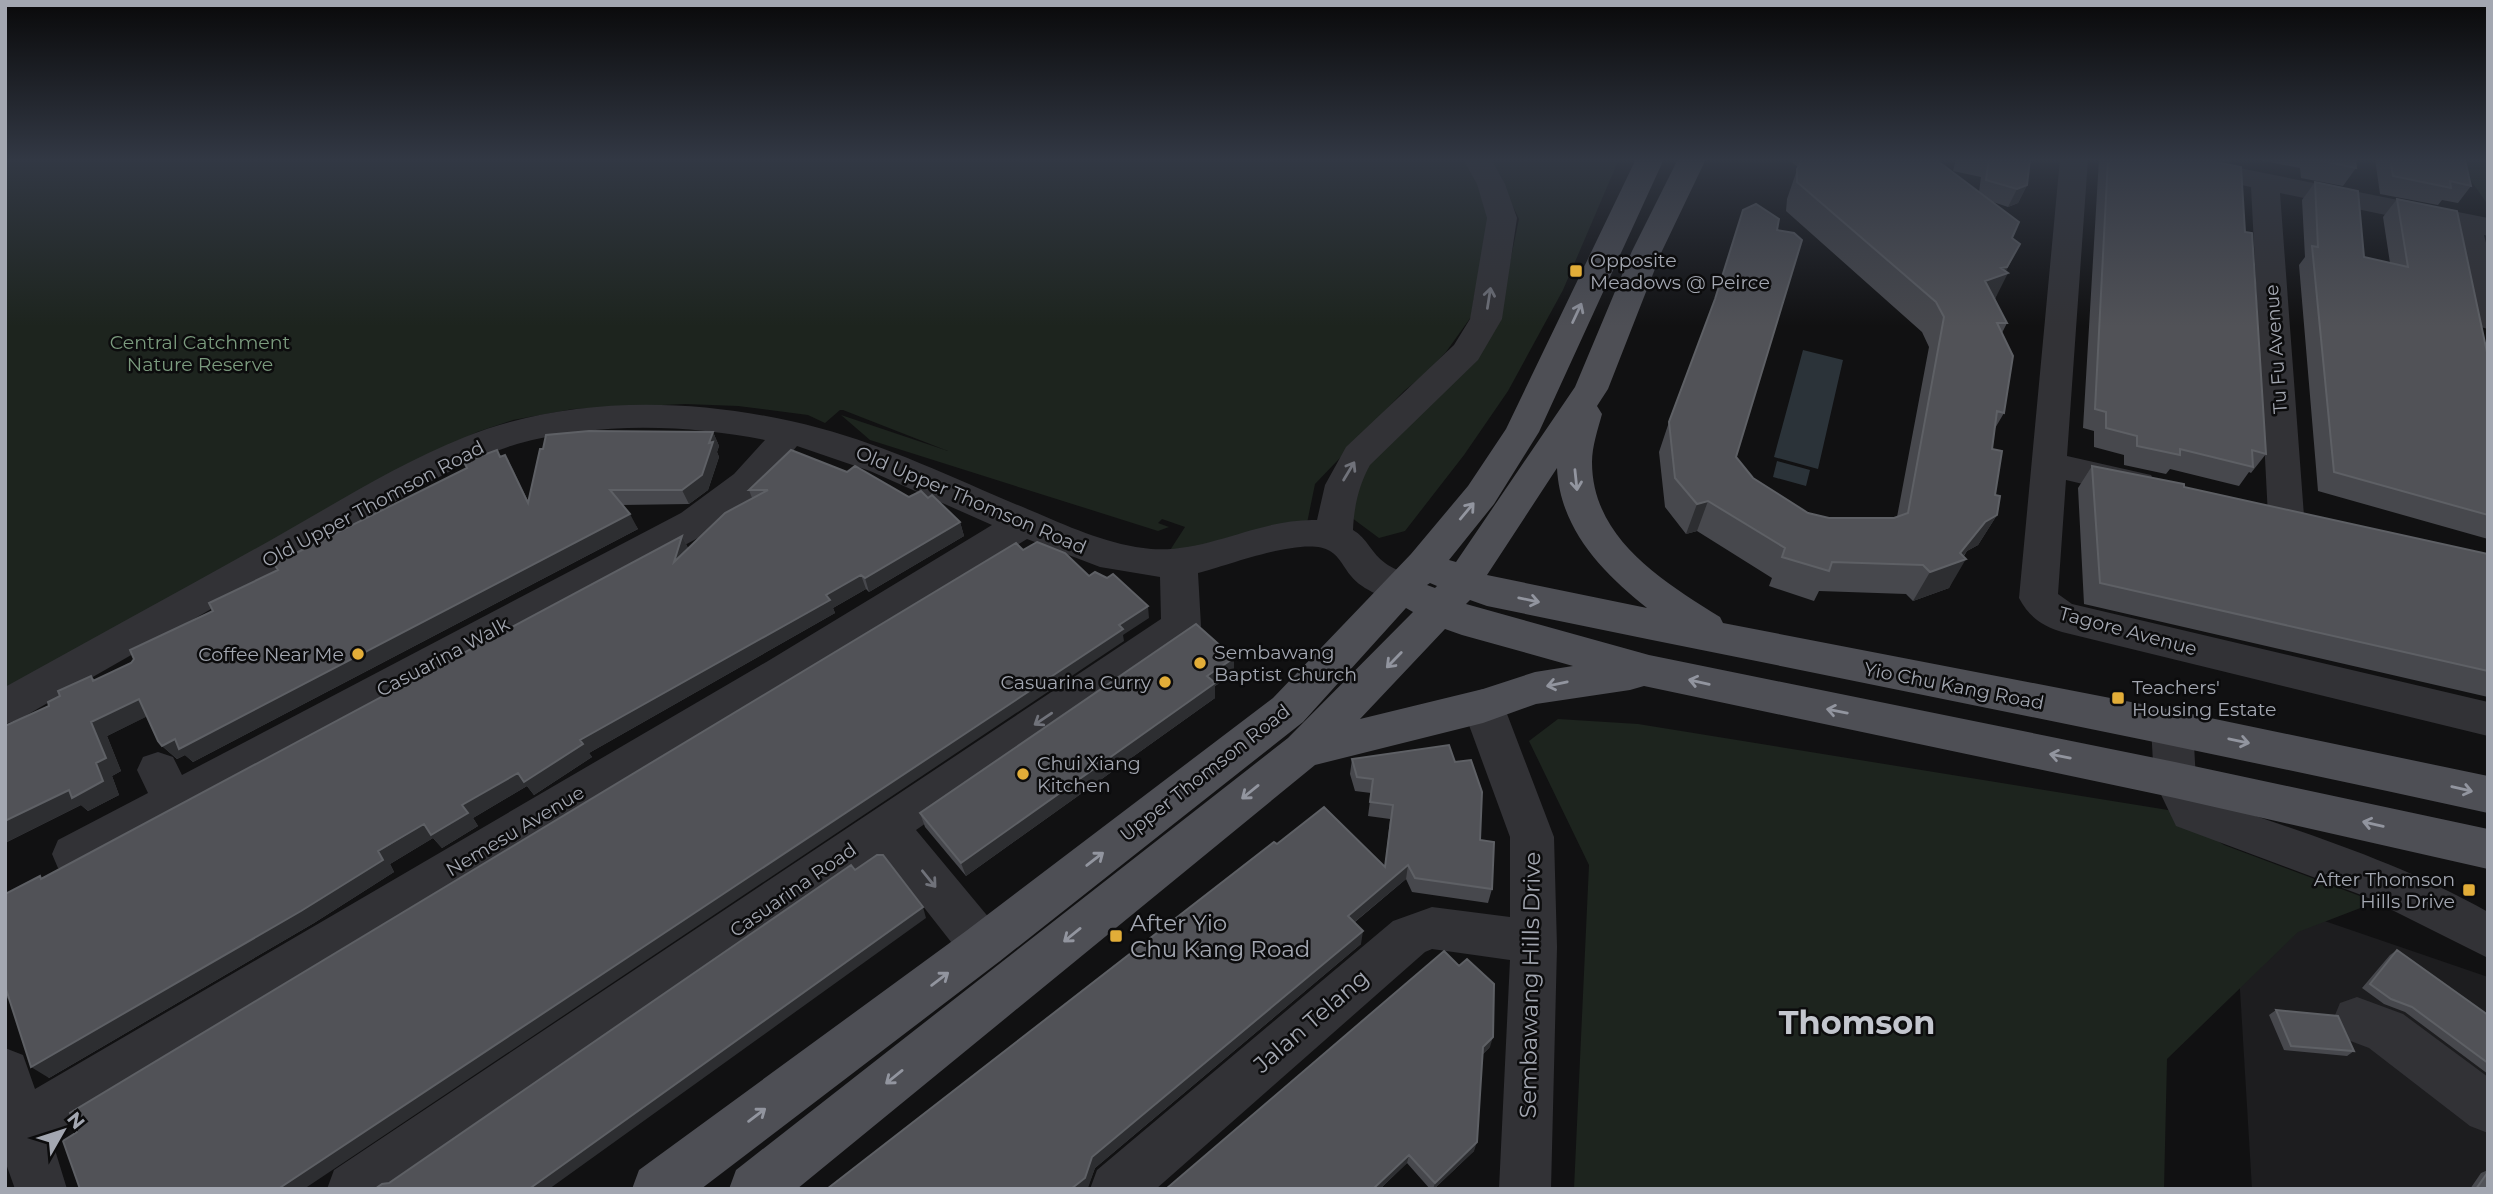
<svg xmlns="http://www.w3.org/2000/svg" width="2493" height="1194" font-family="Montserrat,sans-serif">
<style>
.built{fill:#1d1d1f}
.green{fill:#1d241e}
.water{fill:#2b3339}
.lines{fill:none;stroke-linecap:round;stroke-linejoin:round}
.minor{fill:#323236;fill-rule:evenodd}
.major{fill:#4e4f55;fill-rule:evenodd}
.wall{fill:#47484d}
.shaded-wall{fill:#2d2e31}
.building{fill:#515257;stroke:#5e6065;stroke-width:2}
.oneway{stroke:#70727a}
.oneway2{stroke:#92959f}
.poi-dot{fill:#e2ad38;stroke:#0c0c0d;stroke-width:2.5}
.labels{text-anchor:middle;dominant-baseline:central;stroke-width:5;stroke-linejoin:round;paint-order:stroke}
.poi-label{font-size:19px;fill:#a3a7b1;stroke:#0c0c0d;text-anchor:start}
.park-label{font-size:19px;fill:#7b9b7e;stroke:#0c0c0d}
.street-label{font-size:19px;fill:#a3a7b1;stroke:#0c0c0d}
.near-poi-label{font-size:23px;fill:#a3a7b1;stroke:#0c0c0d;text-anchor:start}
.near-street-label{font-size:23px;fill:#a3a7b1;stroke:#0c0c0d}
.near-district-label{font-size:32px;font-weight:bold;fill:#c3c6ce;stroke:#0c0c0d}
</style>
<rect width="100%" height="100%" fill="#111112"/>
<path class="built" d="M 2234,890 L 2488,977 L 2488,1189 L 2252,1189 Z"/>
<path class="green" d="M 5,159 L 1467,159 L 1497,211 L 1474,297 L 1471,317 L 1446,352 L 1424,375 L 1404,391 L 1315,484 L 1306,528 L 1165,558 L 1185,527 L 1162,519 L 1158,523 L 1169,527 L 1158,531 L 870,440 L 841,415 L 948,451 L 843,410 L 840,410 L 825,423 L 808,415 L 738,406 L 685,404 L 573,409 L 513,420 L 477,432 L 362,490 L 5,692 Z
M 1490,159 L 1619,159 L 1563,290 L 1508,391 L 1464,455 L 1405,531 L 1379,538 L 1352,518 L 1340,495 L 1497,324 L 1519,219 Z
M 2456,159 L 2488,159 L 2488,205 Z
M 1558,719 L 1638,724 L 2168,810 L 2224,845 L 2376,902 L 2298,932 L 2167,1059 L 2164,1189 L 1574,1189 L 1589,865 L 1529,741 Z"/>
<path class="water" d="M 1803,350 L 1843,360 L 1818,469 L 1774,457 Z
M 1777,461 L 1810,470 L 1806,486 L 1773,477 Z"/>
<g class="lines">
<path class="minor" d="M 1463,159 L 1491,159 L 1505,184 L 1517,218 L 1502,319 L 1478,360 L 1370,465 C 1359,485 1354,506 1353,530 C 1367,538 1372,554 1385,563 C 1400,574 1413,571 1422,589 L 1417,599 L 1403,604 C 1386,598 1363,591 1351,576 C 1344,568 1340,557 1330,551 C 1305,535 1227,566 1198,573 L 1201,626 L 1195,637 L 916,830 L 1000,931 L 1006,946 L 1000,961 L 983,968 L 966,961 L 882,854 L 399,1189 L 327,1189 L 334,1170 L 1161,619 L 1160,577 L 1100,567 L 1027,539 L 796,683 L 51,1137 L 67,1189 L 15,1189 L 5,1161 L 5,1048 L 23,1055 L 35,1089 L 768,661 L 992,525 L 870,471 L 797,446 L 759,492 L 707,533 L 90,868 L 74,874 L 58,868 L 52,854 L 58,840 L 148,793 L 137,770 L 143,757 L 158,752 L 173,757 L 182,775 L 681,513 L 734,474 L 765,440 C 686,424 595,422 517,444 C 450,464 389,507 328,541 C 226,601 122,660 20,719 L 5,724 L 5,687 C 94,638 183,589 271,540 C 335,504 397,464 465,437 C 576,393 706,398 819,428 C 895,448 965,484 1037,513 C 1074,529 1110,545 1151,549 C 1208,553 1260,518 1317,520 L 1325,485 L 1346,447 L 1454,345 L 1470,319 L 1487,218 L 1477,184 Z
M 2060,159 L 2088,159 L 2067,456 L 2151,475 L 2156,484 L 2151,493 L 2138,497 L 2066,480 L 2058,594 L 2072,604 L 2488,702 L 2488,736 L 2062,632 C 2042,626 2029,617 2019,598 Z
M 2139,159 L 2194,159 L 2488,218 L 2488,236 L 2484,235 L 2488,251 L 2488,329 L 2477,326 L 2472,319 L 2453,229 L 2280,193 L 2304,516 L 2299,525 L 2286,529 L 2273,525 L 2268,516 L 2251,187 L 2143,165 Z
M 1483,689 L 1498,694 L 1504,706 L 1554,837 L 1557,947 L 1551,1189 L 1499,1189 L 1510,960 L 1432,949 L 1425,952 L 1156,1189 L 1090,1189 L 1097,1170 L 1393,921 L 1432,907 L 1510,917 L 1510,837 L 1462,706 L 1468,694 Z
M 2172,710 L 2187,715 L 2193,727 L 2196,780 L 2206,799 C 2302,832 2400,862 2488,912 L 2488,958 L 2364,896 L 2176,826 L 2154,780 L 2151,727 L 2157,715 Z
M 2357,997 L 2403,1014 L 2488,1077 L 2488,1133 L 2470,1126 L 2369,1048 L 2340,1037 L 2333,1020 L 2340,1003 Z"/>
<path class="major" d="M 1636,159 L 1664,159 L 1539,432 L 1494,504 L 1449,560 L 1456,562 L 1575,387 L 1632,251 L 1678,159 L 1706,159 L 1662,251 L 1608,389 L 1597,406 L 1602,414 C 1598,429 1592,446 1592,462 C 1592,538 1662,581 1720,617 L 1723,623 L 2172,710 L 2488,776 L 2488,813 C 2155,740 1821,675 1487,606 L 1470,600 L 1466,604 L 1649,655 L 2175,762 L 2488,829 L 2488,869 L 2175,798 L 1644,686 L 1630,690 L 1536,704 L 1483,723 L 1315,765 L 797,1189 L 729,1189 L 736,1170 L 1288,738 L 1413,612 L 1406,608 L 1303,722 L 1000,961 L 701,1189 L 632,1189 L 639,1170 L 966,931 L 1273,698 L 1411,554 L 1468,486 L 1506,429 ZM 1557,468 C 1560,529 1602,572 1647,608 L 1487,575 ZM 1430,583 L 1437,586 L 1435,588 L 1427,585 ZM 1445,629 L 1462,635 L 1573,666 L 1535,672 L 1483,689 L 1360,719 Z"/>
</g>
<path class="wall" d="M 1790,159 L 1935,159 L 1979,192 L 1981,177 L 1953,171 L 1956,159 L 2030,159 L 2027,185 L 2018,203 L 2008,207 L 1993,202 L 2012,238 L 2005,271 L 1995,299 L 2007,323 L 2002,333 L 2004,413 L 1994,430 L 1992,449 L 1997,515 L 1978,545 L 1967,551 L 1964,556 L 1949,588 L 1913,601 L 1906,594 L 1819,591 L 1814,601 L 1769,586 L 1772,578 L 1697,531 L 1686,534 L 1665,507 L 1659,452 L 1669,422 L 1777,230 L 1736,457 L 1753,478 L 1808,513 L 1829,518 L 1894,518 L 1897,517 L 1929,347 L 1922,332 L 1786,211 L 1787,199 L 1798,167 L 1789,160 Z
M 2099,159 L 2202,159 L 2245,232 L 2266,454 L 2251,473 L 2249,472 L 2239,486 L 2170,469 L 2166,474 L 2124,465 L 2124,455 L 2094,447 L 2094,431 L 2083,428 Z
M 2206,159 L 2231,159 L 2229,163 Z
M 2254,159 L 2355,159 L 2356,168 L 2343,186 L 2301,178 L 2300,168 Z
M 2375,159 L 2461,159 L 2471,186 L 2458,203 L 2442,200 L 2438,205 L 2380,194 Z
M 2315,182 L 2364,257 L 2390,263 L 2383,217 L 2397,199 L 2488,357 L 2488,539 L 2318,491 L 2299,265 L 2305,257 L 2302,200 Z
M 713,432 L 719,446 L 717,452 L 719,457 L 708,490 L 689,504 L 622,505 L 638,529 L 193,762 L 185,755 L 177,759 L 162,746 L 147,716 L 107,736 L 121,771 L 112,776 L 119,795 L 88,811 L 81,805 L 5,843 L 5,726 L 49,706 L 60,696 L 91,676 L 95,680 L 131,663 L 278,570 L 501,456 L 505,455 L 528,501 Z
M 791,450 L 909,497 L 928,498 L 960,522 L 964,536 L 869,592 L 866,589 L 833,608 L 835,613 L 589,753 L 592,757 L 534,795 L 527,786 L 473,818 L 478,826 L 442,848 L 433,838 L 390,864 L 394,872 L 314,923 L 49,1078 L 10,999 L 5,997 L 5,894 L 42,878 L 682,536 L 688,548 L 752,498 L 749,490 Z
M 2092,466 L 2395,534 L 2488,554 L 2488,697 L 2084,604 L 2078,488 Z
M 1234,658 L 1234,673 L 1215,686 L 1215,698 L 966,876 L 925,827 L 920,813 Z
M 1352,759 L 1480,840 L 1492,889 L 1488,903 L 1412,892 L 1406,879 L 1355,922 L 1361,944 L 1095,1168 L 1087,1189 L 827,1189 L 1277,844 L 1385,866 L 1390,819 L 1368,816 L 1371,793 L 1355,791 L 1350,774 Z
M 2397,950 L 2488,1015 L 2488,1074 L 2405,1012 L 2384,1004 L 2362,988 L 2390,955 Z
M 2276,1010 L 2354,1051 L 2347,1056 L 2284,1050 L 2269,1015 Z
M 1490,1047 L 1483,1054 L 1474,1151 L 1434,1189 L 1430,1189 L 1407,1163 L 1380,1189 L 1166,1189 Z
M 2488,1170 L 2488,1189 L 2470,1189 L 2481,1173 Z"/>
<path class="shaded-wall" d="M 2027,185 L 2018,203 L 2008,207 L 2017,189 Z
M 2020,244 L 2004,275 L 2008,273 L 1993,303 L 1985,281 Z
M 713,432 L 719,446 L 717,452 L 719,457 L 708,490 L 689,504 L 682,490 L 709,443 Z
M 505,455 L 513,469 L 536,518 L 528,503 Z
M 1708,501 L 1697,531 L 1686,534 L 1697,504 Z
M 630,514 L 638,529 L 193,762 L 185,755 L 177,759 L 162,746 Z
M 1997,515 L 1978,545 L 1967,551 L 1959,561 L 1966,559 L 1949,588 L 1913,601 L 1930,572 L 1985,522 Z
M 960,522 L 964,536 L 869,592 L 865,578 Z
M 682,536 L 689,550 L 674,562 Z
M 861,575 L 866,589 L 833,608 L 835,613 L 589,753 L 592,757 L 534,795 L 527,786 L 473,818 L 478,826 L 442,848 L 433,838 L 390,864 L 394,872 L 314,923 L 49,1078 L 31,1067 L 424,824 L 462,805 L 518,773 L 580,740 Z
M 1148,606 L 1149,618 L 1123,635 L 1124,641 L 304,1189 L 278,1189 Z
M 1234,658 L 1234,673 L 1215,686 L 1215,698 L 966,876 L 961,863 L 1207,676 Z
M 139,699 L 154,713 L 107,736 L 121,771 L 112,776 L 119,795 L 88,811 L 81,805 L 5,843 L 5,821 L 96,763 L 91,722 Z
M 1408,865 L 1406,879 L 1346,929 L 1348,916 Z
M 923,907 L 926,918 L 549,1189 L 529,1189 Z
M 1363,931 L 1361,944 L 1095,1168 L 1088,1188 L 1071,1189 L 1092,1157 Z
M 5,983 L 10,1000 L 5,997 Z
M 1493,1037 L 1490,1047 L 1480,1056 L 1483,1047 Z
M 1477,1142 L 1474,1151 L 1434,1189 L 1433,1189 L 1435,1183 Z
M 1409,1155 L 1407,1163 L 1380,1189 L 1373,1189 Z"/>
<path class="building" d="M 1803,159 L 1935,159 L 2019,222 L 2012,238 L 2020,244 L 2007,267 L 2001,268 L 2008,273 L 1985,281 L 2007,323 L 1997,323 L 2013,356 L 2004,413 L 1997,411 L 1992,449 L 2002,451 L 1995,495 L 2000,496 L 1997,515 L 1985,522 L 1960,553 L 1966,559 L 1930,572 L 1923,565 L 1832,562 L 1829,571 L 1782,557 L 1785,548 L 1708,501 L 1697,504 L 1675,478 L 1669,422 L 1715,299 L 1743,210 L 1756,204 L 1779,219 L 1777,230 L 1794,233 L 1802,240 L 1736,457 L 1753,478 L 1808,513 L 1829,518 L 1894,518 L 1908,513 L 1944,317 L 1936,302 L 1797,182 L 1797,169 Z
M 1986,159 L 2030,159 L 2027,185 L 2017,189 L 1986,180 L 1989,159 Z
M 2108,159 L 2202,159 L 2241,167 L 2245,232 L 2252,233 L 2266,454 L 2252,450 L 2253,467 L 2180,449 L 2180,455 L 2137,446 L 2137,436 L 2106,428 L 2106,412 L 2095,409 Z
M 2313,159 L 2355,159 L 2356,168 Z
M 2390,159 L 2461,159 L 2465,160 L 2471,186 L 2450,181 L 2451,188 L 2393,176 Z
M 2315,182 L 2358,191 L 2364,257 L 2408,267 L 2397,199 L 2457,211 L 2488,357 L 2488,515 L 2334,472 L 2312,246 L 2318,247 Z
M 589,431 L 713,432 L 709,443 L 713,442 L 702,475 L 682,490 L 610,490 L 630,514 L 179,749 L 175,739 L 162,746 L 158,741 L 139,699 L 91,722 L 106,758 L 96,763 L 103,781 L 72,798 L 69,790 L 5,821 L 5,726 L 49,706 L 48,702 L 60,696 L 58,691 L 91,676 L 93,681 L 131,663 L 134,659 L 130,650 L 213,611 L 209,603 L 278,570 L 274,564 L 467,468 L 464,462 L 497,450 L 500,457 L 505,455 L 528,503 L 540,449 L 543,449 L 546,435 Z
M 791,450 L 847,472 L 855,466 L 909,497 L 921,491 L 928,498 L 932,495 L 960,522 L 865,578 L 861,575 L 826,595 L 830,600 L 580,740 L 583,744 L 524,782 L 518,773 L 462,805 L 468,813 L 431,835 L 424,824 L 378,851 L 383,860 L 301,911 L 31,1067 L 5,986 L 5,894 L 40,876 L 41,879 L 682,536 L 674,562 L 725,513 L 768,490 L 749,490 Z
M 2092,466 L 2184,484 L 2184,487 L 2488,554 L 2488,671 L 2100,583 Z
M 1037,542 L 1065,553 L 1089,576 L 1095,572 L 1107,578 L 1113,574 L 1148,606 L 1119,625 L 1123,629 L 278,1189 L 80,1189 L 63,1141 L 77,1132 L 70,1113 L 1016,543 L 1023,550 Z
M 1196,624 L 1234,658 L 1207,676 L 1215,683 L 961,863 L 920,813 Z
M 1449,745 L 1455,762 L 1471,760 L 1482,792 L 1480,840 L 1494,842 L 1492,889 L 1415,878 L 1408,865 L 1348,916 L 1363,931 L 1092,1157 L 1085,1178 L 1071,1189 L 827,1189 L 1274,842 L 1277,844 L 1324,807 L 1385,867 L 1393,805 L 1370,802 L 1373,779 L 1357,777 L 1352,759 Z
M 877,855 L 883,855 L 923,907 L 529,1189 L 375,1189 L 382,1184 L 389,1183 L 851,865 L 855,870 Z
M 2397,950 L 2488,1015 L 2488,1063 L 2412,1007 L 2391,999 L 2370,984 Z
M 1444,951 L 1459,966 L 1467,959 L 1494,984 L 1493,1037 L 1483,1047 L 1477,1142 L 1435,1183 L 1409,1155 L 1373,1189 L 1166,1189 Z
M 2276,1010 L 2338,1016 L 2354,1051 L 2291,1046 Z
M 2488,1172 L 2488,1189 L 2476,1189 Z"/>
<defs><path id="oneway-shaft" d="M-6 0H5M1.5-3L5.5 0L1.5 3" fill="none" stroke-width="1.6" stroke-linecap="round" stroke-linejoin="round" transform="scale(1.75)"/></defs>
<g class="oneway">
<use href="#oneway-shaft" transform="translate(1489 298) rotate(-81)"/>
<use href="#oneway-shaft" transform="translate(1349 471) rotate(-59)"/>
<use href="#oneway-shaft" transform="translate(1043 719) rotate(146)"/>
<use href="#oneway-shaft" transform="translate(929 879) rotate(51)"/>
</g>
<g class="oneway2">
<use href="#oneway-shaft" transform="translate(1577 313) rotate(-65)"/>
<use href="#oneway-shaft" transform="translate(1576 480) rotate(84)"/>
<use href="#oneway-shaft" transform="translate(1467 511) rotate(-50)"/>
<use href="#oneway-shaft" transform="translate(1529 600) rotate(12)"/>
<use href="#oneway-shaft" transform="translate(1394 660) rotate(134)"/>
<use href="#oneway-shaft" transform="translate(1699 682) rotate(-167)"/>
<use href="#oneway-shaft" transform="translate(1557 684) rotate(168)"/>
<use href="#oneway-shaft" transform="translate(1837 711) rotate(-169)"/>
<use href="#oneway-shaft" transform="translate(2239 741) rotate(12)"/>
<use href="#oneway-shaft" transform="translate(2060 756) rotate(-169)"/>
<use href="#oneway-shaft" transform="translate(2462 789) rotate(13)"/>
<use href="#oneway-shaft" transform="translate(1250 792) rotate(141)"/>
<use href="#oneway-shaft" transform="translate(2373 824) rotate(-167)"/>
<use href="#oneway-shaft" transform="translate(1095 859) rotate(-38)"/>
<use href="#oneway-shaft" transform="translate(1072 935) rotate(141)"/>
<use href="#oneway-shaft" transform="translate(940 979) rotate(-37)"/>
<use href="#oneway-shaft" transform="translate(894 1077) rotate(141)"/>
<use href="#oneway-shaft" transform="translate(757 1115) rotate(-37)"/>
</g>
<linearGradient id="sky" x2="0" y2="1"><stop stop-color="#09090a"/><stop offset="0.49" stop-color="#323844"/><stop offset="1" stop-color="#323844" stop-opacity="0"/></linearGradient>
<rect width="2493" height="326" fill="url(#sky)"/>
<g class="poi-dot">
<rect x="1569" y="264" width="14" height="14" rx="3.5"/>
<circle cx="358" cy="654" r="7"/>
<circle cx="1200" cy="663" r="7"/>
<circle cx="1165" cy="682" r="7"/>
<rect x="2111" y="691" width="14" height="14" rx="3.5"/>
<circle cx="1023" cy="774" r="7"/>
<rect x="2462" y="883" width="14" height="14" rx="3.5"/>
<rect x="1109" y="929" width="14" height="14" rx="3.5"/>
</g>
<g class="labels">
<g class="poi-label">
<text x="1590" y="260">Opposite<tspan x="1590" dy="22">Meadows @ Peirce</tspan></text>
<text x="1214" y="652">Sembawang<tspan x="1214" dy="22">Baptist Church</tspan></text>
<text x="344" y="654" text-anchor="end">Coffee Near Me</text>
<text x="1151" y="682" text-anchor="end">Casuarina Curry</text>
<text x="2132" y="687">Teachers'<tspan x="2132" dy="22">Housing Estate</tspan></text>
<text x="1037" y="763">Chui Xiang<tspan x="1037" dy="22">Kitchen</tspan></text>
<text x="2455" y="879" text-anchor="end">After Thomson<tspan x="2455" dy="22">Hills Drive</tspan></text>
</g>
<g class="park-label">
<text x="200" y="342">Central Catchment<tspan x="200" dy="22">Nature Reserve</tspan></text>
</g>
<g class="street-label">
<text transform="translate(2276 349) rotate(-94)">Tu Fu Avenue</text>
<text transform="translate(971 500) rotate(23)">Old Upper Thomson Road</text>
<text transform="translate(373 504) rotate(-28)">Old Upper Thomson Road</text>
<text transform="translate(2128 631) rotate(15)">Tagore Avenue</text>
<text transform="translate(443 657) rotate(-28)">Casuarina Walk</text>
<text transform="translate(1954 686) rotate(11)">Yio Chu Kang Road</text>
<text transform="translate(1205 773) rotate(-38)">Upper Thomson Road</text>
<text transform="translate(515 831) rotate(-31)">Nemesu Avenue</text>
<text transform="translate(793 890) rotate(-35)">Casuarina Road</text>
</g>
<g class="near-poi-label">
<text x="1130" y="923">After Yio<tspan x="1130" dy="26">Chu Kang Road</tspan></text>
</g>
<g class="near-street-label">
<text transform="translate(1530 985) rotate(-89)">Sembawang Hills Drive</text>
<text transform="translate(1311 1021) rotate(-41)">Jalan Telang</text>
</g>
<g class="near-district-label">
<text x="1857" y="1022">Thomson</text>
</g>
</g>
<rect width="2493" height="1194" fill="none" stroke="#a3a7b1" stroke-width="14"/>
<g transform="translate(63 1131) rotate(51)" stroke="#0c0c0d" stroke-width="5" paint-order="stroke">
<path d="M0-5L12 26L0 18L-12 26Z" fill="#a3a7b1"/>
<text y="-10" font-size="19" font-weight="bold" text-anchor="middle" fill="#a3a7b1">N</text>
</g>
</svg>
